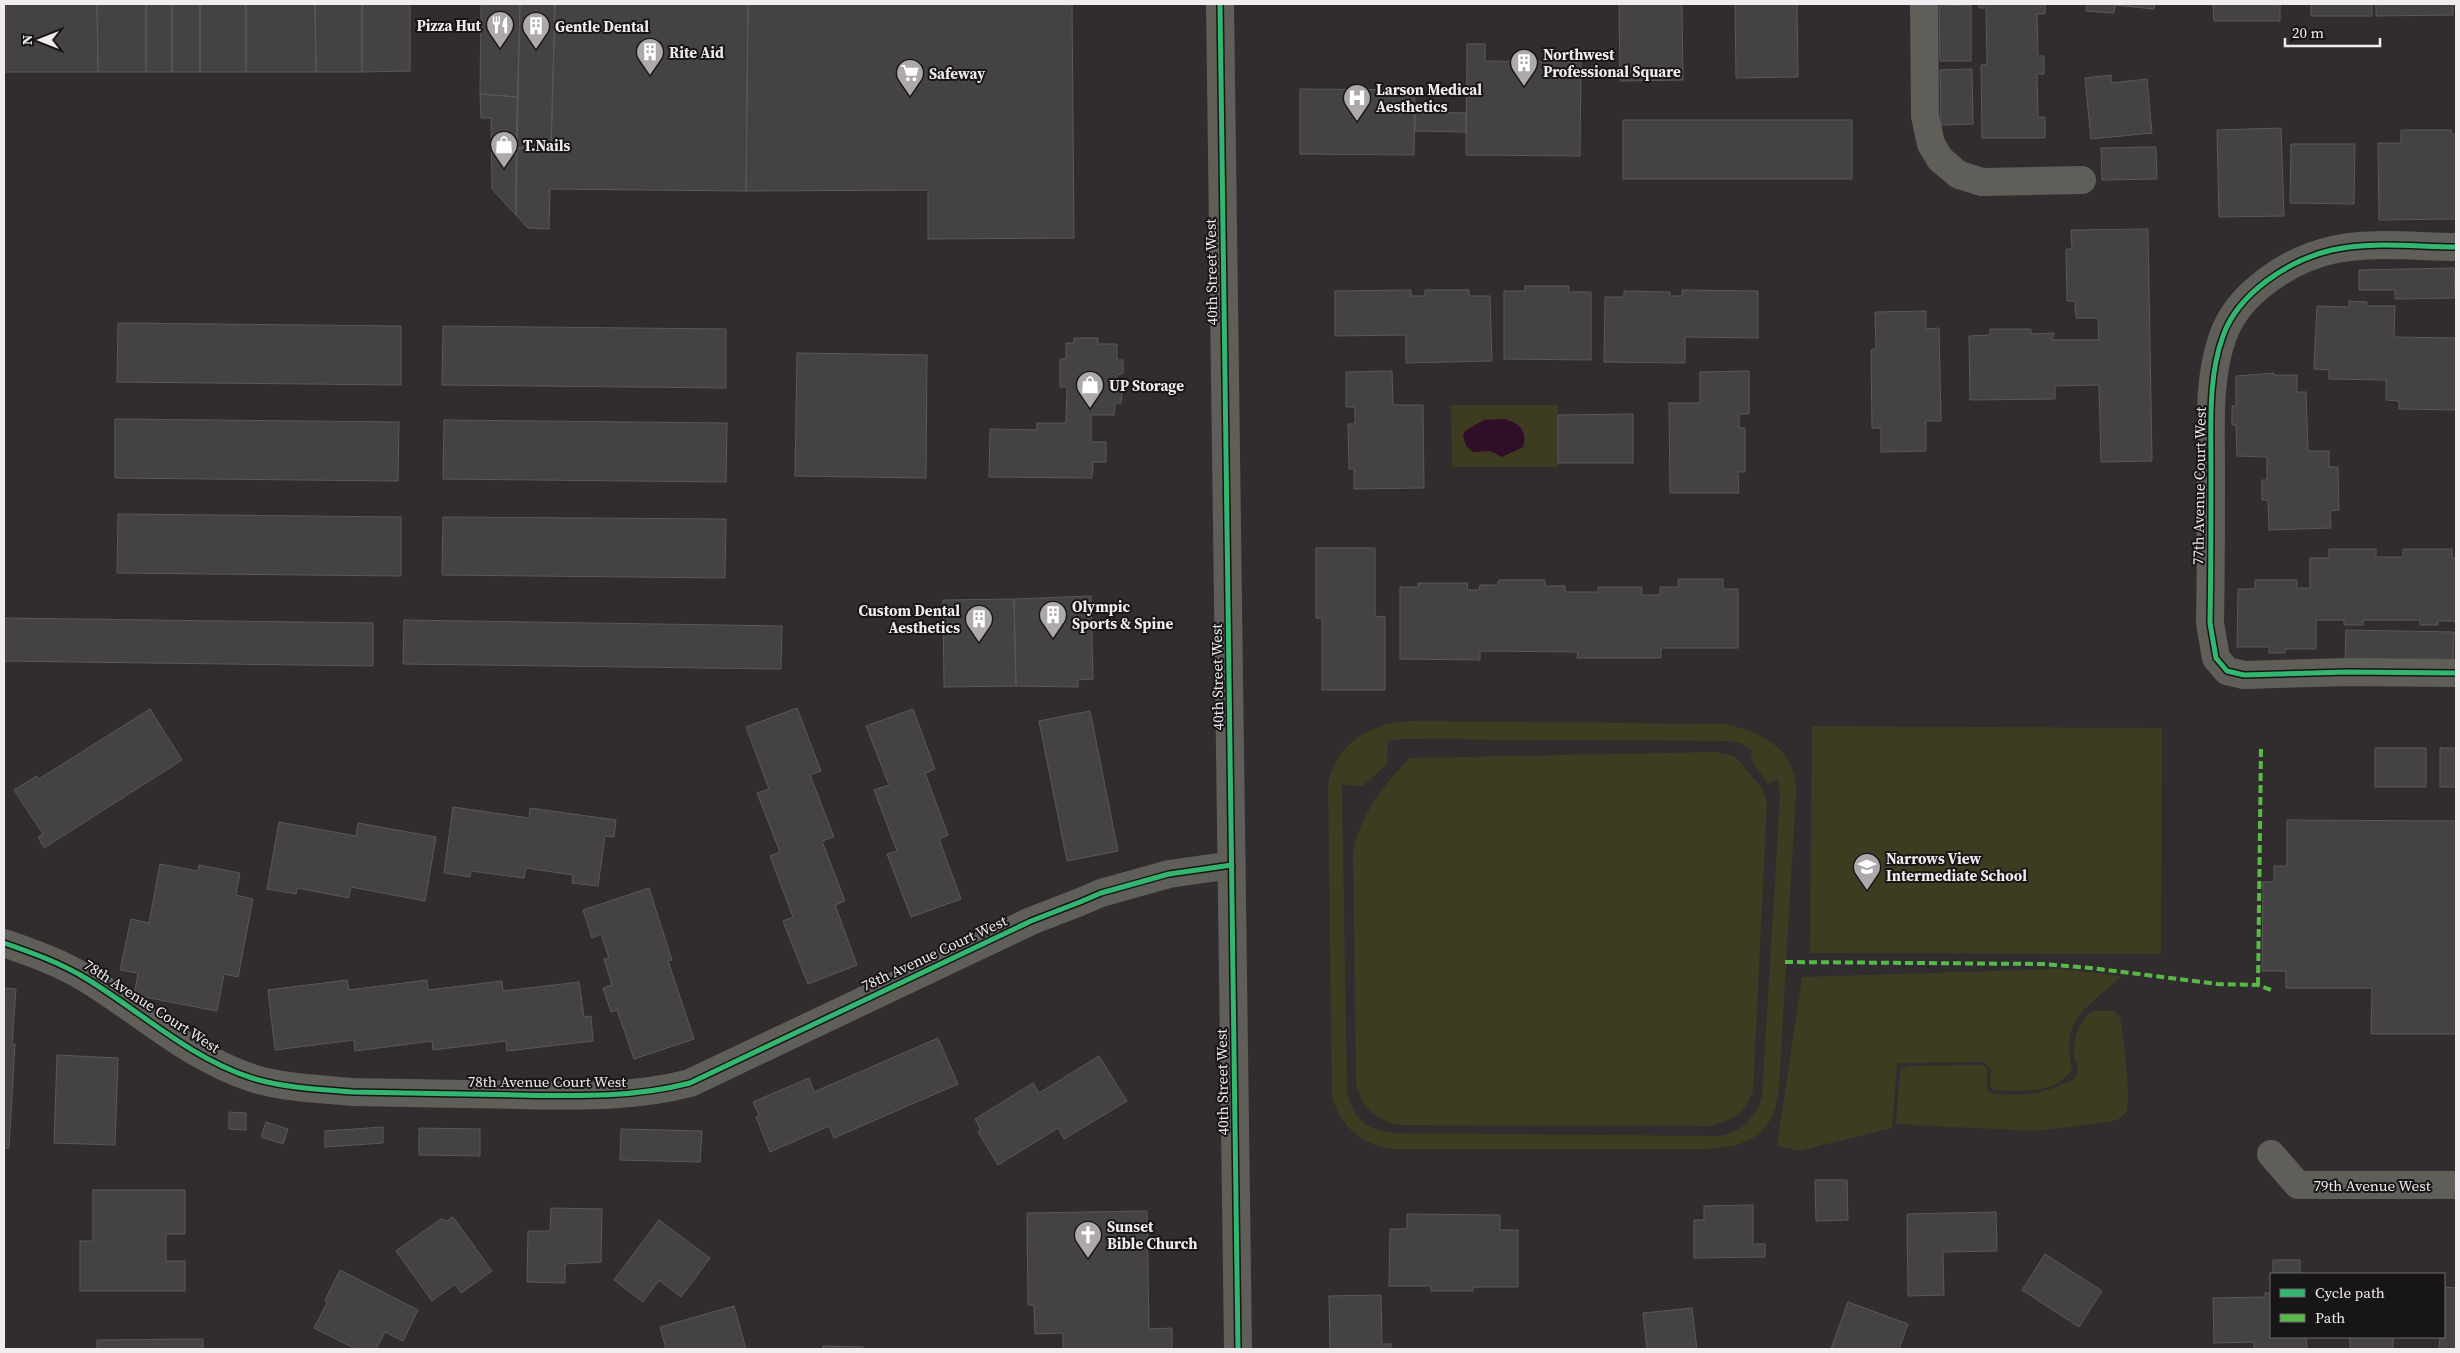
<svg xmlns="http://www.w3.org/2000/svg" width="2460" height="1353" font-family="'Source Serif 4',serif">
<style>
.green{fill:#3d3b20;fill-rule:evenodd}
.water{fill:#300d28}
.building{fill:#454244;stroke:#5b5859}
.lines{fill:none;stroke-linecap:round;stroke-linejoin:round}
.minor{stroke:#605e58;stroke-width:28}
.quiet{stroke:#58b947;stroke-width:4;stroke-dasharray:8 4;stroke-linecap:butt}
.cycleway-casing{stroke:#181517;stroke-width:8}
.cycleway{stroke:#33b770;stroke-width:5}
.labels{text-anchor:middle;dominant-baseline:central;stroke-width:4;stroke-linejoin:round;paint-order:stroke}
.poi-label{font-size:15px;font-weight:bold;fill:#efebee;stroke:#181517;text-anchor:start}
.street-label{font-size:15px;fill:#efebee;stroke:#181517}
</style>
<rect width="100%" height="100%" fill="#312d2f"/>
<path class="green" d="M 1451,405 L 1558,405 L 1559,467 L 1452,467 Z
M 1410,721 L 1722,724 C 1760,730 1796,748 1796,792 L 1779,1087 C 1774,1134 1752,1146 1708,1149 L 1391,1149 C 1362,1145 1339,1125 1332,1096 L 1328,785 C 1335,743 1371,723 1410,721 ZM 1399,739 L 1728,741 L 1741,743 L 1752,750 L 1751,760 L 1768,784 L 1778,779 L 1780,796 L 1762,1098 C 1755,1118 1739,1135 1717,1136 L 1393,1133 C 1365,1129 1354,1120 1347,1092 L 1342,785 L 1363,786 L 1387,764 L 1388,741 Z
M 1812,726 L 2162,728 L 2161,954 L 1810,953 Z
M 1716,752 L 1735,756 L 1762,788 L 1767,803 L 1753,1092 C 1744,1113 1734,1119 1712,1126 L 1402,1125 C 1376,1121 1363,1110 1356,1083 L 1353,852 C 1361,814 1382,786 1410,758 Z
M 2060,969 L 2122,976 C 2109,988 2080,1009 2073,1026 C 2067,1038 2069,1056 2072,1069 C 2056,1095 2021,1091 1994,1090 L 1990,1087 L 1991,1069 L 1983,1062 L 1897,1063 L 1892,1128 L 1798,1151 L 1777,1146 L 1802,977 Z
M 2093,1011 L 2114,1011 L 2120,1017 C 2123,1031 2132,1102 2126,1112 C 2122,1118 2116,1121 2109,1122 L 2034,1131 L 1896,1124 L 1900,1070 L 1908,1066 L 1981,1065 L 1987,1068 L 1987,1091 L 1993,1094 C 2021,1095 2035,1096 2061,1085 C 2065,1083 2072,1081 2075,1077 C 2082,1070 2075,1062 2074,1055 C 2074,1039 2078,1019 2093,1011 Z"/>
<path class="water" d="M 1502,419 C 1518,421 1528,430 1523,447 L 1502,457 L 1490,451 L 1473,452 L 1466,446 L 1463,436 L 1465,431 L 1484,420 Z"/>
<path class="building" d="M 4,4 L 97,4 L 98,72 L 4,72 Z
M 97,4 L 146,4 L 146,72 L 98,72 Z
M 146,4 L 172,4 L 172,72 L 146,72 Z
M 172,4 L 200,4 L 200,72 L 172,72 Z
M 200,4 L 246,4 L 246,72 L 200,72 Z
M 246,4 L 315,4 L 316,72 L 246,72 Z
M 315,4 L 362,4 L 362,72 L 316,72 Z
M 362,4 L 410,4 L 410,71 L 362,72 Z
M 481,4 L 520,4 L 518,97 L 480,94 Z
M 520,4 L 555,4 L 551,149 L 516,148 Z
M 555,4 L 748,4 L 746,191 L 550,189 L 549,229 L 528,228 L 516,215 L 516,148 L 551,149 Z
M 748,4 L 1072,4 L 1074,238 L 928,239 L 928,190 L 746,191 Z
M 1619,4 L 1682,4 L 1683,80 L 1620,81 Z
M 1735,4 L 1797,4 L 1798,77 L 1736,78 Z
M 1979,4 L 2045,4 L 2045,14 L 2037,14 L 2038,56 L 2044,56 L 2044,74 L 2037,74 L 2038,117 L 2045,117 L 2045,138 L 1982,138 L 1981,65 L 1987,64 L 1986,8 L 1979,8 Z
M 2087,4 L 2155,4 L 2154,9 L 2115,5 L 2114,13 L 2086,11 Z
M 2213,4 L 2280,4 L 2280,21 L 2214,21 Z
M 2311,4 L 2372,4 L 2372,16 L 2311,16 Z
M 2376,4 L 2453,4 L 2453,15 L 2376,16 Z
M 1971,5 L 1971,61 L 1940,61 L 1939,6 Z
M 1467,44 L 1485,44 L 1485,61 L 1581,62 L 1580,156 L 1466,155 Z
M 1972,69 L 1973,124 L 1941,125 L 1940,70 Z
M 2111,75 L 2111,83 L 2147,79 L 2152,133 L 2091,139 L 2085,78 Z
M 1300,89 L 1415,90 L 1414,155 L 1300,154 Z
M 480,94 L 518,97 L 516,215 L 492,189 L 491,118 L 481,118 Z
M 1415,112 L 1466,113 L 1466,132 L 1415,131 Z
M 1623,120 L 1852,120 L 1852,179 L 1623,179 Z
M 2281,128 L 2284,216 L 2219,217 L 2217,130 Z
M 2401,130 L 2451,130 L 2451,134 L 2456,134 L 2456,219 L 2379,220 L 2378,143 L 2401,143 Z
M 2291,144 L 2355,144 L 2354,204 L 2290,203 Z
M 2156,147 L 2157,179 L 2102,180 L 2101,148 Z
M 2148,229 L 2152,461 L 2101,462 L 2099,385 L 2055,386 L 2055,399 L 1970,400 L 1969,336 L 1990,335 L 1990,329 L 2031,329 L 2031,334 L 2054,333 L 2052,340 L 2099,340 L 2098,318 L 2076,318 L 2075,301 L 2067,301 L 2066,249 L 2072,249 L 2071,230 Z
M 2454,268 L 2455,298 L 2395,299 L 2395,290 L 2359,290 L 2359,270 Z
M 1525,286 L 1569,286 L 1569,292 L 1591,292 L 1591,360 L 1504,359 L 1504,291 L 1525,291 Z
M 1411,290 L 1411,296 L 1425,296 L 1425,290 L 1469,290 L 1469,296 L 1490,296 L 1492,361 L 1406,363 L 1406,335 L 1335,336 L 1335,291 Z
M 1682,290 L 1758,291 L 1758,338 L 1685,337 L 1685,363 L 1604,362 L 1605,297 L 1624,297 L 1624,291 L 1670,292 L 1670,296 L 1682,296 Z
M 2349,301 L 2367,302 L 2366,306 L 2395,306 L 2394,337 L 2456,338 L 2456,410 L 2399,409 L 2399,401 L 2386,400 L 2386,380 L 2329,379 L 2329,370 L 2314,369 L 2317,306 L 2349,307 Z
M 1926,311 L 1926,329 L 1939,328 L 1941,421 L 1926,421 L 1926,451 L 1881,452 L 1881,428 L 1872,428 L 1871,350 L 1876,348 L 1875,312 Z
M 118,323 L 401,326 L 401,385 L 117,382 Z
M 443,326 L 726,329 L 726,388 L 442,385 Z
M 1074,338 L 1098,338 L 1098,344 L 1117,344 L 1117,360 L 1123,360 L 1123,373 L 1117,375 L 1117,392 L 1122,392 L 1121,403 L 1115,403 L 1114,415 L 1091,415 L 1091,442 L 1106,442 L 1106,462 L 1093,462 L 1092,478 L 989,477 L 990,429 L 1037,430 L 1037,423 L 1066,423 L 1067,387 L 1060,387 L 1060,359 L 1066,359 L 1066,343 L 1074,343 Z
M 797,353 L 927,355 L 926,478 L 795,476 Z
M 1392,371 L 1393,405 L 1423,405 L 1424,488 L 1354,489 L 1354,469 L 1349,469 L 1348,424 L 1355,424 L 1355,407 L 1346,407 L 1346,372 Z
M 1749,371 L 1749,414 L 1739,414 L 1739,428 L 1745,428 L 1745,472 L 1738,472 L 1739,493 L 1670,493 L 1669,403 L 1700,403 L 1700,372 Z
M 2274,373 L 2274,375 L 2297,375 L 2297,392 L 2306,392 L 2308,451 L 2329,451 L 2329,467 L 2338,467 L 2339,510 L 2330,511 L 2331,528 L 2269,530 L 2268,500 L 2262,500 L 2262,480 L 2267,480 L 2267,457 L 2237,456 L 2236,425 L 2232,425 L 2232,406 L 2236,406 L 2236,376 Z
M 1633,414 L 1633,463 L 1558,463 L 1558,415 Z
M 115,419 L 399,422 L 398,481 L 115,478 Z
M 444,420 L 727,423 L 726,482 L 443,479 Z
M 118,514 L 401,517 L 401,576 L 117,573 Z
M 443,517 L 726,519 L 725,578 L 442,575 Z
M 1316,548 L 1375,548 L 1375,616 L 1385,617 L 1385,690 L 1322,690 L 1322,618 L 1316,618 Z
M 2329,549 L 2376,549 L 2376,557 L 2403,557 L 2403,549 L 2452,549 L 2452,558 L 2456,558 L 2456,621 L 2438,621 L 2438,625 L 2420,625 L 2420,620 L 2363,620 L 2363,625 L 2344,625 L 2344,620 L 2316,620 L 2316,649 L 2285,649 L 2285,653 L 2269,653 L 2269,647 L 2237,647 L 2238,589 L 2255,589 L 2255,580 L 2297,580 L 2297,588 L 2310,588 L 2310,558 L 2329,558 Z
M 1678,579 L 1723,579 L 1723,589 L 1738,589 L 1738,648 L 1661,648 L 1661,658 L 1577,658 L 1578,652 L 1480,651 L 1480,660 L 1400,659 L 1400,587 L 1418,587 L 1418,583 L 1468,583 L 1467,590 L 1479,590 L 1480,585 L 1497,585 L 1499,580 L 1545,580 L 1545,586 L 1565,586 L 1565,592 L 1598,592 L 1598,587 L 1642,587 L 1642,595 L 1660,595 L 1660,587 L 1678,587 Z
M 1091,596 L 1093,679 L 1078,680 L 1078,687 L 1016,686 L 1014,599 Z
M 1014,599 L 1016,686 L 944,687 L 943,600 Z
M 4,618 L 373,623 L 373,666 L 4,661 Z
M 404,620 L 782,626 L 781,669 L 403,664 Z
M 2346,630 L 2454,632 L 2453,662 L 2345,660 Z
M 797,708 L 821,771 L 810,775 L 834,837 L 822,841 L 845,901 L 835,905 L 857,965 L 808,984 L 783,921 L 793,917 L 770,856 L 780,852 L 757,793 L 769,789 L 746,727 Z
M 150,709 L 182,760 L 44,848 L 38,837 L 43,834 L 14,790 L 37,776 L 39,779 Z
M 913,709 L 935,769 L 925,773 L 948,835 L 939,839 L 961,899 L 911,917 L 887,854 L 897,851 L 874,790 L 889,785 L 866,726 Z
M 1090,711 L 1118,851 L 1067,861 L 1039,721 Z
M 2375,748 L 2426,748 L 2426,787 L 2375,787 Z
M 2440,748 L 2456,748 L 2456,787 L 2440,787 Z
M 453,807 L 529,818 L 530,808 L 616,820 L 614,837 L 605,836 L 598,886 L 572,883 L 573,875 L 526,868 L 524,878 L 471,871 L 470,877 L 444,873 Z
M 2287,820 L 2456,821 L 2456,1034 L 2371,1034 L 2372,988 L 2286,988 L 2286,971 L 2262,971 L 2263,882 L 2274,882 L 2274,866 L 2287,866 Z
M 279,822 L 356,836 L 358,823 L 436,837 L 425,901 L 351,887 L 349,898 L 297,888 L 296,894 L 267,889 Z
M 160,864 L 198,871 L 199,865 L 240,873 L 236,895 L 253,899 L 238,977 L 224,974 L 217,1011 L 134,995 L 138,973 L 120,970 L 131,919 L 149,923 Z
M 649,888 L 672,960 L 668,961 L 694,1039 L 634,1059 L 617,1010 L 611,1012 L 603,988 L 612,985 L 604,959 L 609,958 L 601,934 L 592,938 L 583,910 Z
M 347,980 L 349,990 L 427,980 L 428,990 L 502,981 L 503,991 L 579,982 L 584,1017 L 591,1016 L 593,1041 L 507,1051 L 506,1041 L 433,1050 L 432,1041 L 355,1051 L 354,1040 L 275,1050 L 268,990 Z
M 4,988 L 16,989 L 12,1044 L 15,1044 L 9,1148 L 4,1148 Z
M 938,1038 L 958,1084 L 834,1138 L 829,1126 L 770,1152 L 756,1117 L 759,1115 L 753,1102 L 809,1078 L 814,1092 Z
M 57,1055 L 118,1058 L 115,1145 L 54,1143 Z
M 1099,1056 L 1127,1101 L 1064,1139 L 1058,1128 L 998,1165 L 978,1132 L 981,1130 L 975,1119 L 1033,1083 L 1039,1093 Z
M 229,1112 L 246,1113 L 246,1130 L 229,1129 Z
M 266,1122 L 288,1129 L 283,1144 L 261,1137 Z
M 383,1127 L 383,1143 L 325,1147 L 325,1131 Z
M 419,1128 L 480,1129 L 480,1156 L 419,1155 Z
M 621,1129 L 702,1131 L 700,1162 L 620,1160 Z
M 1815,1180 L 1847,1180 L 1848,1220 L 1816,1221 Z
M 93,1190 L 185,1190 L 185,1234 L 166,1234 L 166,1261 L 185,1261 L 185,1291 L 80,1291 L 80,1241 L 93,1241 Z
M 1753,1205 L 1753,1244 L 1765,1244 L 1765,1257 L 1694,1258 L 1694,1220 L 1704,1220 L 1704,1206 Z
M 551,1208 L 602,1209 L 601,1262 L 565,1264 L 565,1283 L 527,1282 L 528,1231 L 550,1231 Z
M 1147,1211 L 1149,1329 L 1172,1328 L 1172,1349 L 1063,1349 L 1063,1333 L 1035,1334 L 1034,1305 L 1028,1305 L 1027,1213 Z
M 1996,1212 L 1997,1251 L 1943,1252 L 1944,1295 L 1908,1296 L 1907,1214 Z
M 1407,1214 L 1500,1215 L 1500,1230 L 1518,1230 L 1518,1287 L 1473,1287 L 1473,1291 L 1431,1291 L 1431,1286 L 1389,1286 L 1390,1229 L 1407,1229 Z
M 453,1217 L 492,1271 L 461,1293 L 455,1284 L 432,1301 L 396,1251 L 441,1219 L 446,1221 Z
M 659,1220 L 710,1258 L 681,1297 L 659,1280 L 643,1302 L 614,1280 Z
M 2045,1254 L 2102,1291 L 2079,1327 L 2022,1290 Z
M 2273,1260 L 2300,1260 L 2300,1274 L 2273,1274 Z
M 340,1270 L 418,1310 L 403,1341 L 385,1332 L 376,1349 L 356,1349 L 314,1328 L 327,1303 L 325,1300 Z
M 2444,1287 L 2456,1288 L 2456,1349 L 2439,1349 L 2440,1337 L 2444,1337 Z
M 2265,1293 L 2271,1293 L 2271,1337 L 2311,1337 L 2306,1337 L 2307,1349 L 2254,1349 L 2254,1342 L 2214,1343 L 2213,1298 L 2265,1297 Z
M 1381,1295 L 1382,1344 L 1391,1344 L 1391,1349 L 1330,1349 L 1329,1296 Z
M 1848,1302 L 1908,1324 L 1899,1349 L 1831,1349 Z
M 734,1306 L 746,1349 L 666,1349 L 660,1327 Z
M 1692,1308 L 1697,1349 L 1647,1349 L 1643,1313 Z
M 2326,1337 L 2415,1337 L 2393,1337 L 2393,1349 L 2350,1349 L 2350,1338 Z
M 203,1339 L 203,1349 L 97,1349 L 97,1340 Z
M 823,1346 L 863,1347 L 863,1349 L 823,1349 Z"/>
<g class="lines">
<path class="minor" d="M 1220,4 L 1238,1349
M 1924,4 L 1925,116 L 1931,144 L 1940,159 L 1959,175 L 1982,182 L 2082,180
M 2456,247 C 2417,247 2369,241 2332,250 C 2289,260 2238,293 2223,336 C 2208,377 2211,425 2211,468 C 2211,519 2211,571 2210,623 L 2216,658 L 2227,671 L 2244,675 L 2347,672 L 2456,673
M 4,943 C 33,953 61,963 87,979 C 141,1012 190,1058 252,1078 C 284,1088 320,1089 353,1092 C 408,1093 462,1094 517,1095 C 575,1096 633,1098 690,1083 L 1031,921 L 1080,902 L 1101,893 L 1169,874 L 1232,865
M 2271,1154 L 2298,1185 L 2456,1185"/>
<path class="quiet" d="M 1785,962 L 2042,964 L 2091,968 L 2217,984 L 2258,985 L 2271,990
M 2258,985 L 2261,749"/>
<defs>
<path id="cycleway" d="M 1220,4 L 1238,1349
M 2456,247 C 2417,247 2369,241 2332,250 C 2289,260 2238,293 2223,336 C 2208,377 2211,425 2211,468 C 2211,519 2211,571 2210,623 L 2216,658 L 2227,671 L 2244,675 L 2347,672 L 2456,673
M 4,943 C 33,953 61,963 87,979 C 141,1012 190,1058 252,1078 C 284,1088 320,1089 353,1092 C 408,1093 462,1094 517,1095 C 575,1096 633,1098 690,1083 L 1031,921 L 1080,902 L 1101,893 L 1169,874 L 1232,865"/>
</defs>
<use href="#cycleway" class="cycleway-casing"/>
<use href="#cycleway" class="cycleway"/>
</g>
<defs>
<symbol id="restaurant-pin" viewBox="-11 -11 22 30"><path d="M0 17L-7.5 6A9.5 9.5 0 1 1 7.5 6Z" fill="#aca8ab" stroke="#181517"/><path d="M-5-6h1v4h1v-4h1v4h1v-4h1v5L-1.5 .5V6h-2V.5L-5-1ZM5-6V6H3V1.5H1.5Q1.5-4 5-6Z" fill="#fff"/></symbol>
<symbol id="building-pin" viewBox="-11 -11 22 30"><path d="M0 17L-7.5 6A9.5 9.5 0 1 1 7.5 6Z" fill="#aca8ab" stroke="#181517"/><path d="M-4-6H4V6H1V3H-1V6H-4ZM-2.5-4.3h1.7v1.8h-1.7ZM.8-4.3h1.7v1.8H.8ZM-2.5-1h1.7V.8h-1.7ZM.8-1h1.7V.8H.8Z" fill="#fff"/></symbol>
<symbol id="supermarket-pin" viewBox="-11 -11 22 30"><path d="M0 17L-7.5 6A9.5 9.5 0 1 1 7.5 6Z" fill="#aca8ab" stroke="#181517"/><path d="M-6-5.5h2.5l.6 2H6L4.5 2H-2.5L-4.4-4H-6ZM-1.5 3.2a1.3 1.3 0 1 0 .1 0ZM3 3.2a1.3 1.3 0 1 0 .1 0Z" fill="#fff"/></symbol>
<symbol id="hospital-pin" viewBox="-11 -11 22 30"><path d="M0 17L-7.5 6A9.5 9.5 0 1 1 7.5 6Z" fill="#aca8ab" stroke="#181517"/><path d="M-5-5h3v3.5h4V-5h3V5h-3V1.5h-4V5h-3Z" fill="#fff"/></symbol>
<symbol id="shop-pin" viewBox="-11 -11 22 30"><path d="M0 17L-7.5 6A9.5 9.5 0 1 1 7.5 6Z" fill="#aca8ab" stroke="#181517"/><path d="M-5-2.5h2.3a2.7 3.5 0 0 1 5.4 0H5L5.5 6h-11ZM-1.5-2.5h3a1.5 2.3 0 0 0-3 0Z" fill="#fff"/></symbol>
<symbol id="school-pin" viewBox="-11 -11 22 30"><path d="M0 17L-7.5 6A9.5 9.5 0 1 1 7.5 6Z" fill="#aca8ab" stroke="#181517"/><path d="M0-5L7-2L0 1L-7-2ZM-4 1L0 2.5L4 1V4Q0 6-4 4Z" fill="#fff"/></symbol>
<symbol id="church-pin" viewBox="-11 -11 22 30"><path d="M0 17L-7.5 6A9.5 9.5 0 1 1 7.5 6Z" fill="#aca8ab" stroke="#181517"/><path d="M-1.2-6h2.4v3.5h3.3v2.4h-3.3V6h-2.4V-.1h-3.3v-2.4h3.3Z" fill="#fff"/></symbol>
</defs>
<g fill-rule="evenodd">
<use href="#restaurant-pin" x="484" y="9" width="32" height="43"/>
<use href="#building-pin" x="520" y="10" width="32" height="43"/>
<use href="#building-pin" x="634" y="36" width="32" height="43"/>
<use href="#building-pin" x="1508" y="47" width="32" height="43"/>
<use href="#supermarket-pin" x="894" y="57" width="32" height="43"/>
<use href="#hospital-pin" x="1341" y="82" width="32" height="43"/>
<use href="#shop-pin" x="488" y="129" width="32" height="43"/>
<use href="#shop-pin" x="1074" y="369" width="32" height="43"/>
<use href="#building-pin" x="1037" y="599" width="32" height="43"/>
<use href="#building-pin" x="963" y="603" width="32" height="43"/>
<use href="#school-pin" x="1851" y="851" width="32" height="43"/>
<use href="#church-pin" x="1072" y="1219" width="32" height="43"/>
</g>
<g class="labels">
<g class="poi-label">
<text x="481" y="25" text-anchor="end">Pizza Hut</text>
<text x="555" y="26">Gentle Dental</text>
<text x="669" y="52">Rite Aid</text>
<text x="1543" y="54">Northwest<tspan x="1543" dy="17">Professional Square</tspan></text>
<text x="929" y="73">Safeway</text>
<text x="1376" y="89">Larson Medical<tspan x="1376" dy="17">Aesthetics</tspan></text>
<text x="523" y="145">T.Nails</text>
<text x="1109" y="385">UP Storage</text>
<text x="1072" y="606">Olympic<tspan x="1072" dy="17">Sports &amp; Spine</tspan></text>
<text x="960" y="610" text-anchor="end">Custom Dental<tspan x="960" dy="17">Aesthetics</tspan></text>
<text x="1886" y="858">Narrows View<tspan x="1886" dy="17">Intermediate School</tspan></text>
<text x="1107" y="1226">Sunset<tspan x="1107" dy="17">Bible Church</tspan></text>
</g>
<g class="street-label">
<text transform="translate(1211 272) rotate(-91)">40th Street West</text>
<text transform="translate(2199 486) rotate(-89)">77th Avenue Court West</text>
<text transform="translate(1217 677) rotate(-91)">40th Street West</text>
<text transform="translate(934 953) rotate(-25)">78th Avenue Court West</text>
<text transform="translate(152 1006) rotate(33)">78th Avenue Court West</text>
<text x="547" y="1081">78th Avenue Court West</text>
<text transform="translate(1222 1082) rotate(-91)">40th Street West</text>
<text x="2372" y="1185">79th Avenue West</text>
</g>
</g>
<rect width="2460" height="1353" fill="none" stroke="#efebee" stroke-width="10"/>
<rect x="2270" y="1273" width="175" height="65" fill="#181517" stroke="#6e6b6d"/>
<rect x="2280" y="1289" width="25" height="8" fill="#33b770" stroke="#6e6b6d"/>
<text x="2315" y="1298" font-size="15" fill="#efebee">Cycle path</text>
<rect x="2280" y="1314" width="25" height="8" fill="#58b947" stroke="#6e6b6d"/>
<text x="2315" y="1323" font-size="15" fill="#efebee">Path</text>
<g transform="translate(40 40) rotate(270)" stroke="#181517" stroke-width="4" paint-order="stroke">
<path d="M0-4L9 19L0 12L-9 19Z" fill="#efebee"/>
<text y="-8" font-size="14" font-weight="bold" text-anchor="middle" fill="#efebee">N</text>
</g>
<path d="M2285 38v8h95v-8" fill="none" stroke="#efebee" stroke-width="2.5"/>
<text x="2292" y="38" font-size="15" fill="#efebee" stroke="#181517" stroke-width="4" paint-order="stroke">20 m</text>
</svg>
